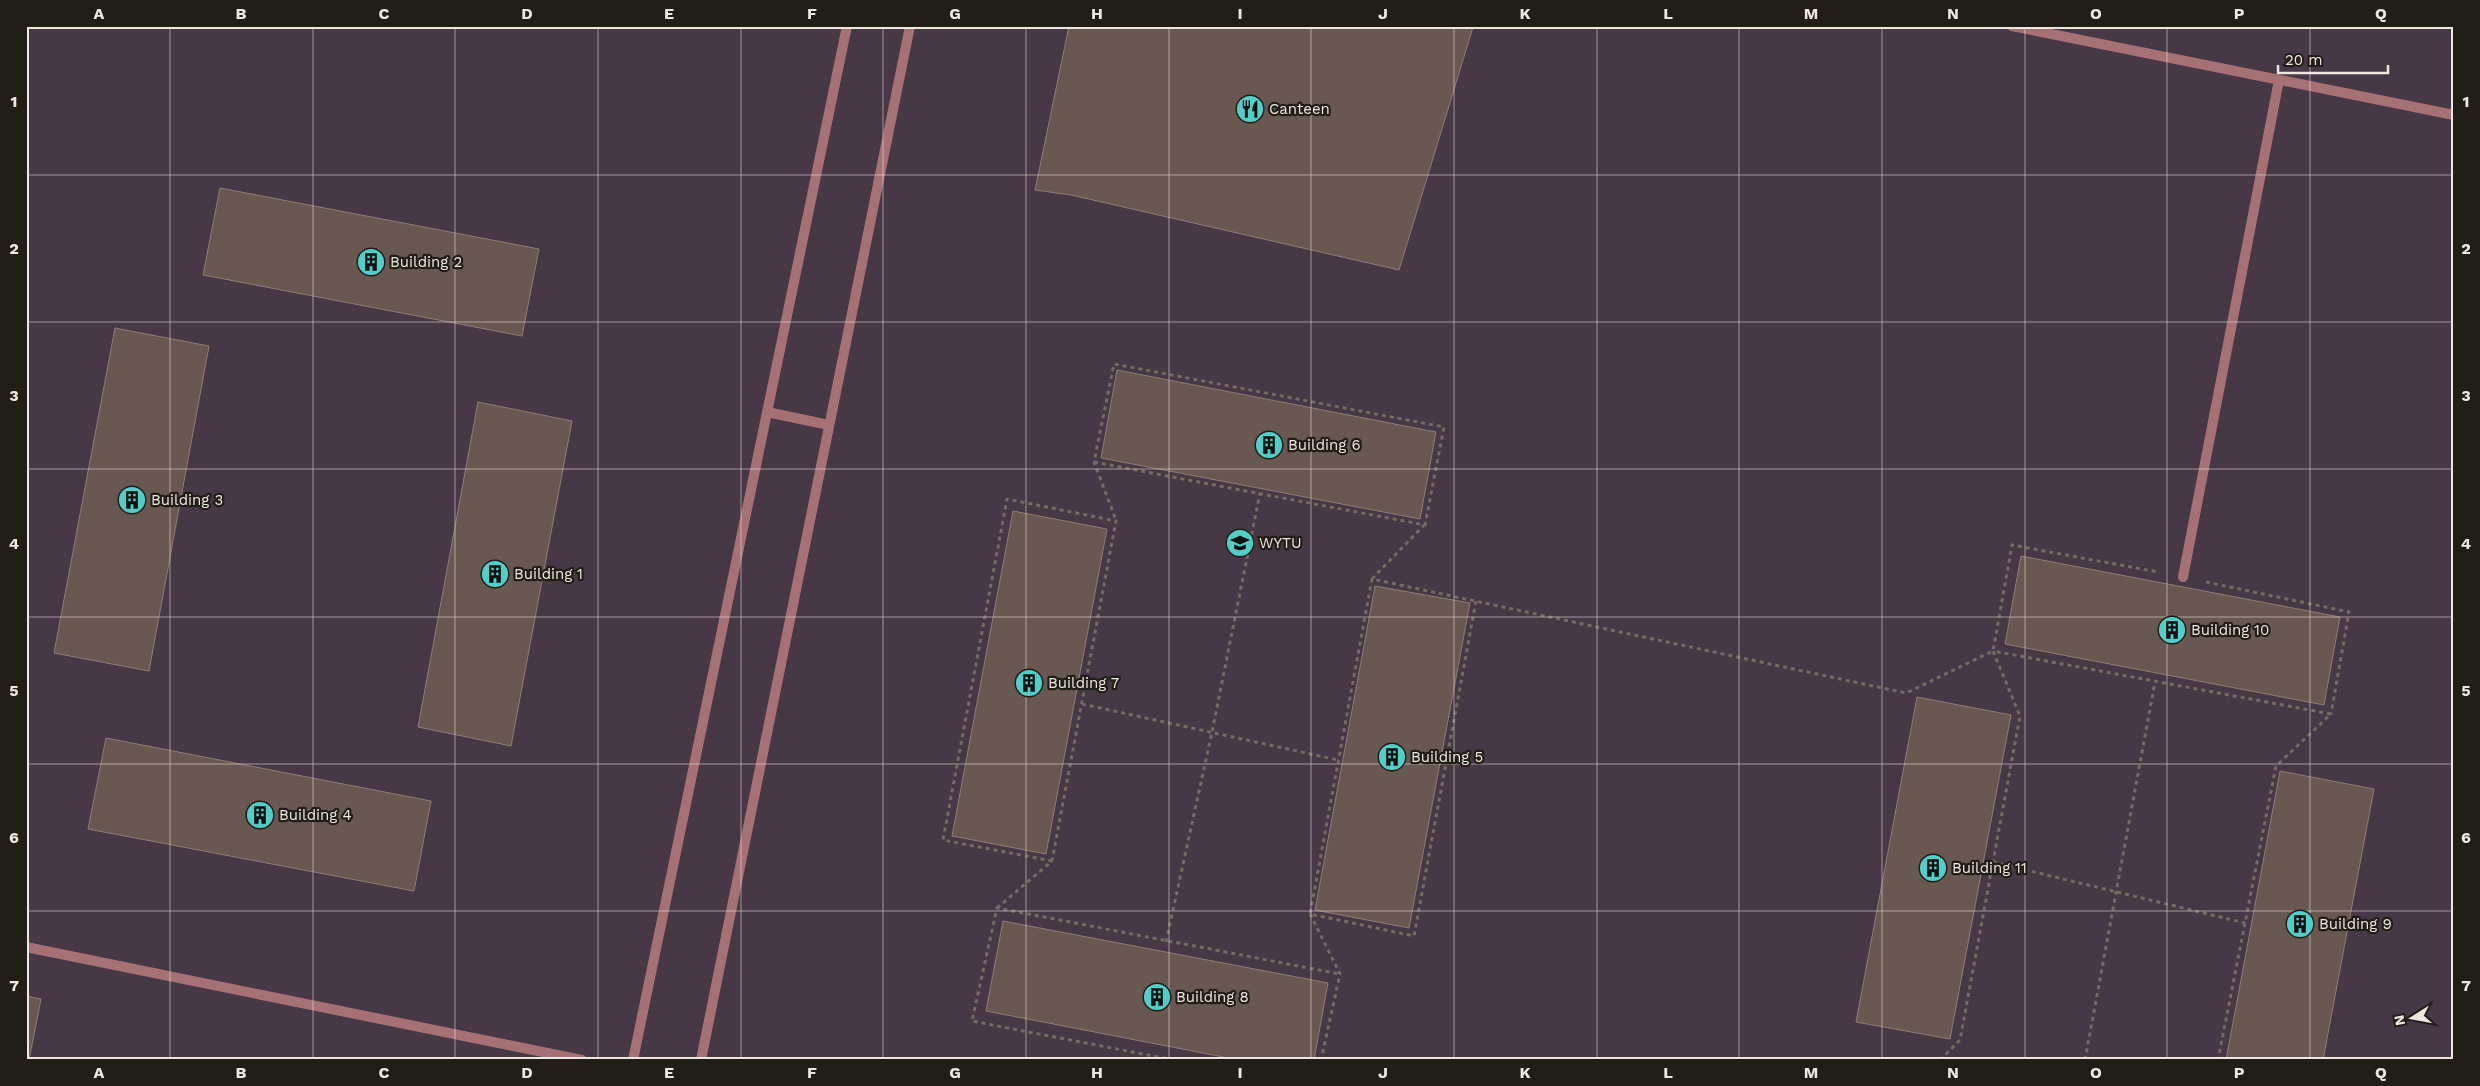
<svg xmlns="http://www.w3.org/2000/svg" width="2480" height="1086" font-family="'Work Sans',sans-serif">
<style>
.education{fill:#473846}
.building{fill:#695852;stroke:#8f7d77}
.lines{fill:none;stroke-linecap:round;stroke-linejoin:round}
.path{stroke:#746b61;stroke-width:3;stroke-dasharray:4 4;stroke-linecap:butt}
.lane{stroke:#a67175;stroke-width:10}
.street{stroke:#a67175;stroke-width:10}
.grid{fill:none;stroke:#eee7e0;stroke-width:1;stroke-opacity:0.55}
.labels{text-anchor:middle;dominant-baseline:central;stroke-width:4.5;stroke-linejoin:round;paint-order:stroke}
.poi-label{font-size:15px;fill:#eee7e0;stroke:#211d17;text-anchor:start}
.neatline{fill:none;stroke:#eee7e0;stroke-width:2}
.grid-label{font-size:16px;text-anchor:middle;font-weight:bold;fill:#eee7e0}
</style>
<rect width="100%" height="100%" fill="#3e3429"/>
<path class="education" d="M 26,26 L 2454,26 L 2454,1060 L 26,1060 Z"/>
<path class="building" d="M 1069,26 L 1473,27 L 1399,270 L 1071,195 L 1035,190 Z
M 220,188 L 539,249 L 522,336 L 203,275 Z
M 115,328 L 209,346 L 149,671 L 54,653 Z
M 1117,370 L 1436,432 L 1420,519 L 1101,458 Z
M 478,402 L 572,421 L 511,746 L 418,727 Z
M 1013,511 L 1107,529 L 1046,854 L 952,836 Z
M 2021,556 L 2340,617 L 2324,705 L 2005,644 Z
M 1375,586 L 1470,603 L 1409,928 L 1315,910 Z
M 1917,697 L 2011,715 L 1950,1039 L 1856,1022 Z
M 106,738 L 431,801 L 414,891 L 88,829 Z
M 2280,771 L 2374,789 L 2323,1060 L 2226,1060 Z
M 1003,921 L 1328,983 L 1314,1060 L 1239,1060 L 986,1011 Z
M 26,996 L 41,999 L 29,1060 L 26,1060 Z"/>
<g class="lines">
<path class="path" d="M 1094,462 L 1425,525 L 1444,427 L 1114,364 L 1094,462 L 1116,520
M 1372,579 L 1424,525
M 2206,582 L 2349,612 L 2331,714
M 1476,601 L 1414,936 L 1310,914 L 1372,579 L 1906,693 L 1993,651 L 2012,545 L 2158,572
M 1082,704 L 1338,760
M 1993,862 L 2245,923
M 997,908 L 1052,861 L 943,840 L 1007,499 L 1116,521 L 1052,861
M 1310,914 L 1340,974 L 1321,1060
M 1166,942 L 1212,732 L 1260,493
M 1174,1060 L 972,1021 L 997,908 L 1340,974
M 1940,1060 L 1960,1040 L 2020,716 L 1993,651 L 2331,714 L 2276,766 L 2218,1060
M 2085,1060 L 2155,682"/>
<path class="lane" d="M 2012,26 L 2454,115
M 2183,577 L 2279,80
M 26,947 L 582,1060
M 633,1060 L 847,26
M 701,1060 L 910,26"/>
<path class="street" d="M 767,412 L 829,425"/>
</g>
<path class="grid" d="M 170,26 L 170,1060M 313,26 L 313,1060M 455,26 L 455,1060M 598,26 L 598,1060M 741,26 L 741,1060M 883,26 L 883,1060M 1026,26 L 1026,1060M 1169,26 L 1169,1060M 1311,26 L 1311,1060M 1454,26 L 1454,1060M 1597,26 L 1597,1060M 1739,26 L 1739,1060M 1882,26 L 1882,1060M 2025,26 L 2025,1060M 2167,26 L 2167,1060M 2310,26 L 2310,1060M 26,175 L 2454,175M 26,322 L 2454,322M 26,469 L 2454,469M 26,617 L 2454,617M 26,764 L 2454,764M 26,911 L 2454,911"/>
<defs>
<symbol id="restaurant-disc" viewBox="-11 -11 22 22"><circle r="9.5" fill="#54cdc7" stroke="#211d17"/><path d="M-5-6h1v4h1v-4h1v4h1v-4h1v5L-1.5 .5V6h-2V.5L-5-1ZM5-6V6H3V1.5H1.5Q1.5-4 5-6Z" fill="#111"/></symbol>
<symbol id="building-disc" viewBox="-11 -11 22 22"><circle r="9.5" fill="#54cdc7" stroke="#211d17"/><path d="M-4-6H4V6H1V3H-1V6H-4ZM-2.5-4.3h1.7v1.8h-1.7ZM.8-4.3h1.7v1.8H.8ZM-2.5-1h1.7V.8h-1.7ZM.8-1h1.7V.8H.8Z" fill="#111"/></symbol>
<symbol id="university-disc" viewBox="-11 -11 22 22"><circle r="9.5" fill="#54cdc7" stroke="#211d17"/><path d="M0-5L7-2L0 1L-7-2ZM-4 1L0 2.5L4 1V4Q0 6-4 4Z" fill="#111"/></symbol>
</defs>
<g fill-rule="evenodd">
<use href="#restaurant-disc" x="1234" y="93" width="32" height="32"/>
<use href="#building-disc" x="355" y="246" width="32" height="32"/>
<use href="#building-disc" x="1253" y="429" width="32" height="32"/>
<use href="#building-disc" x="116" y="484" width="32" height="32"/>
<use href="#university-disc" x="1224" y="527" width="32" height="32"/>
<use href="#building-disc" x="479" y="558" width="32" height="32"/>
<use href="#building-disc" x="2156" y="614" width="32" height="32"/>
<use href="#building-disc" x="1013" y="667" width="32" height="32"/>
<use href="#building-disc" x="1376" y="741" width="32" height="32"/>
<use href="#building-disc" x="244" y="799" width="32" height="32"/>
<use href="#building-disc" x="1917" y="852" width="32" height="32"/>
<use href="#building-disc" x="2284" y="908" width="32" height="32"/>
<use href="#building-disc" x="1141" y="981" width="32" height="32"/>
</g>
<g class="labels">
<g class="poi-label">
<text x="1269" y="109">Canteen</text>
<text x="390" y="262">Building 2</text>
<text x="1288" y="445">Building 6</text>
<text x="151" y="500">Building 3</text>
<text x="1259" y="543">WYTU</text>
<text x="514" y="574">Building 1</text>
<text x="2191" y="630">Building 10</text>
<text x="1048" y="683">Building 7</text>
<text x="1411" y="757">Building 5</text>
<text x="279" y="815">Building 4</text>
<text x="1952" y="868">Building 11</text>
<text x="2319" y="924">Building 9</text>
<text x="1176" y="997">Building 8</text>
</g>
</g>
<rect width="2480" height="1086" fill="none" stroke="#211d17" stroke-width="55"/>
<g transform="translate(2412 1018) rotate(259)" stroke="#211d17" stroke-width="4" paint-order="stroke">
<path d="M0-4L9 19L0 12L-9 19Z" fill="#eee7e0"/>
<text y="-8" font-size="14" font-weight="bold" text-anchor="middle" fill="#eee7e0">N</text>
</g>
<path d="M2278 65v8h110v-8" fill="none" stroke="#eee7e0" stroke-width="2.5"/>
<text x="2285" y="65" font-size="15" fill="#eee7e0" stroke="#211d17" stroke-width="4" paint-order="stroke">20 m</text>
<rect x="28" y="28" width="2424" height="1030" class="neatline"/>
<g class="grid-label">
<text x="99" y="19">A</text>
<text x="241" y="19">B</text>
<text x="384" y="19">C</text>
<text x="527" y="19">D</text>
<text x="669" y="19">E</text>
<text x="812" y="19">F</text>
<text x="955" y="19">G</text>
<text x="1097" y="19">H</text>
<text x="1240" y="19">I</text>
<text x="1383" y="19">J</text>
<text x="1525" y="19">K</text>
<text x="1668" y="19">L</text>
<text x="1811" y="19">M</text>
<text x="1953" y="19">N</text>
<text x="2096" y="19">O</text>
<text x="2239" y="19">P</text>
<text x="2381" y="19">Q</text>
<text x="14" y="107">1</text>
<text x="2466" y="107">1</text>
<text x="14" y="254">2</text>
<text x="2466" y="254">2</text>
<text x="14" y="401">3</text>
<text x="2466" y="401">3</text>
<text x="14" y="549">4</text>
<text x="2466" y="549">4</text>
<text x="14" y="696">5</text>
<text x="2466" y="696">5</text>
<text x="14" y="843">6</text>
<text x="2466" y="843">6</text>
<text x="14" y="991">7</text>
<text x="2466" y="991">7</text>
<text x="99" y="1078">A</text>
<text x="241" y="1078">B</text>
<text x="384" y="1078">C</text>
<text x="527" y="1078">D</text>
<text x="669" y="1078">E</text>
<text x="812" y="1078">F</text>
<text x="955" y="1078">G</text>
<text x="1097" y="1078">H</text>
<text x="1240" y="1078">I</text>
<text x="1383" y="1078">J</text>
<text x="1525" y="1078">K</text>
<text x="1668" y="1078">L</text>
<text x="1811" y="1078">M</text>
<text x="1953" y="1078">N</text>
<text x="2096" y="1078">O</text>
<text x="2239" y="1078">P</text>
<text x="2381" y="1078">Q</text>
</g>
</svg>
